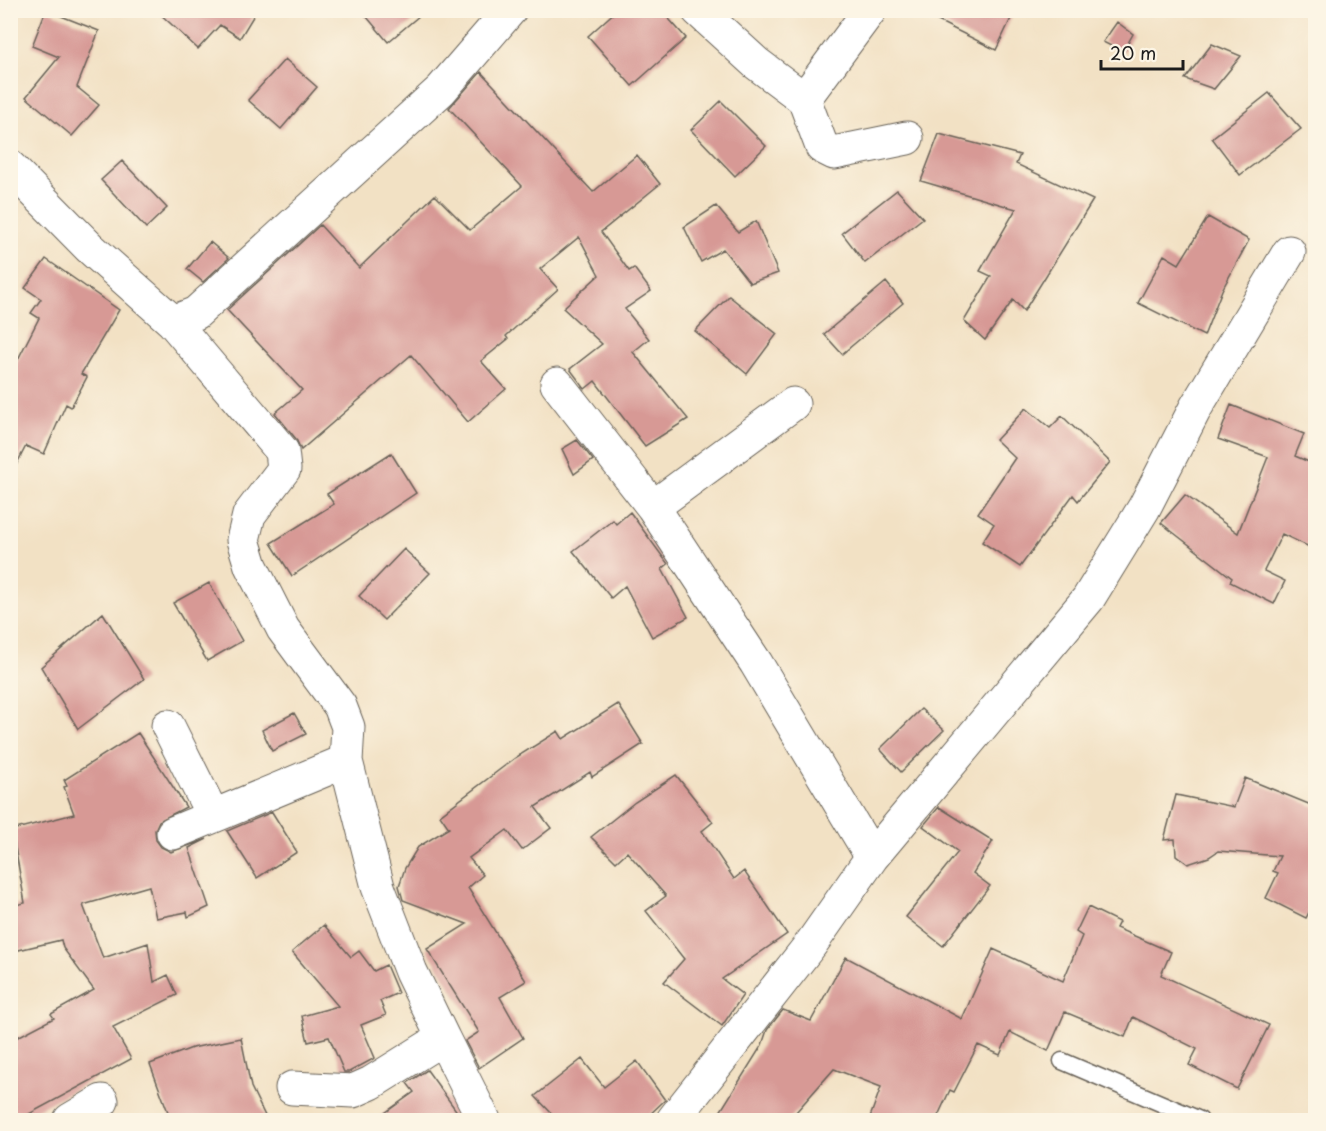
<svg xmlns="http://www.w3.org/2000/svg" width="1326" height="1131" font-family="'Playpen Sans',sans-serif">
<style>
.lines{fill:none;stroke-linecap:round;stroke-linejoin:round}
.stream{stroke:#59abd4;stroke-width:8}
.building{fill:#d79995}
.lane-casing{stroke:#676157;stroke-width:19}
.street-casing{stroke:#676157;stroke-width:35}
.lane{stroke:#fff;stroke-width:16}
.street{stroke:#fff;stroke-width:33}
</style>
<rect width="100%" height="100%" fill="#fcf5e5"/>
<filter id="ink" filterUnits="userSpaceOnUse"><feTurbulence type="fractalNoise" baseFrequency=".0167" numOctaves="2"/><feDisplacementMap in="SourceGraphic" scale="12" xChannelSelector="R" yChannelSelector="G"/><feConvolveMatrix kernelMatrix="1 2 1 2 8 2 1 2 1" color-interpolation-filters="sRGB"/></filter>
<filter id="wash" filterUnits="userSpaceOnUse"><feTurbulence type="fractalNoise" baseFrequency=".008" numOctaves="4" result="noise"/><feDisplacementMap in="SourceGraphic" scale="24" xChannelSelector="R" yChannelSelector="G"/><feGaussianBlur stdDeviation="1.35" result="paint"/><feColorMatrix in="noise" values="0 0 0 0 0 0 0 0 0 0 0 0 0 0 0 0 0 1.4 0 .05"/><feComposite in="paint" operator="in"/></filter>
<g filter="url(#wash)">
<rect width="100%" height="100%" fill="#f2e1c4"/>
<g class="lines">
<path class="stream" d="M 10,23 L 13,10"/>
</g>
<g id="blocks">
<path class="building" d="M 46,10 L 99,31 L 77,87 L 99,105 L 72,136 L 26,97 L 59,57 L 32,46 Z
M 156,10 L 257,10 L 240,38 L 220,25 L 198,49 Z
M 361,10 L 426,10 L 388,42 Z
M 617,10 L 661,10 L 686,38 L 632,86 L 588,36 Z
M 916,10 L 1015,10 L 996,50 Z
M 1117,22 L 1133,34 L 1123,52 L 1103,42 Z
M 1212,44 L 1241,56 L 1214,89 L 1185,79 Z
M 285,59 L 317,87 L 281,129 L 248,100 Z
M 481,72 L 593,192 L 637,155 L 660,184 L 601,232 L 629,271 L 634,268 L 651,291 L 625,309 L 649,339 L 633,352 L 688,419 L 645,446 L 595,381 L 585,389 L 570,369 L 602,344 L 563,308 L 599,275 L 579,237 L 540,269 L 558,289 L 506,336 L 508,339 L 481,361 L 506,389 L 468,422 L 411,355 L 301,450 L 296,439 L 275,413 L 302,390 L 227,310 L 320,225 L 359,268 L 435,195 L 470,230 L 522,186 L 449,108 Z
M 1269,93 L 1301,129 L 1240,175 L 1212,138 Z
M 721,101 L 766,146 L 735,176 L 691,130 Z
M 939,134 L 1020,155 L 1016,164 L 1093,200 L 1024,311 L 1013,300 L 985,340 L 964,321 L 991,276 L 980,271 L 1016,209 L 921,181 Z
M 122,161 L 167,208 L 146,228 L 101,180 Z
M 897,190 L 923,218 L 865,263 L 842,233 Z
M 716,206 L 738,232 L 756,221 L 778,273 L 750,283 L 723,249 L 701,262 L 684,227 Z
M 1208,217 L 1249,240 L 1222,290 L 1204,336 L 1138,303 L 1164,255 L 1179,264 Z
M 210,242 L 229,258 L 203,282 L 187,269 Z
M 46,259 L 119,310 L 81,374 L 87,377 L 71,407 L 66,404 L 44,454 L 26,446 L 10,477 L 10,375 L 39,318 L 31,313 L 41,299 L 25,288 Z
M 886,282 L 903,303 L 842,354 L 824,334 Z
M 729,296 L 777,334 L 747,374 L 695,331 Z
M 1231,405 L 1304,434 L 1295,456 L 1316,465 L 1316,550 L 1282,534 L 1264,571 L 1285,581 L 1274,604 L 1230,582 L 1232,578 L 1161,523 L 1185,495 L 1238,533 L 1268,457 L 1218,439 Z
M 1026,408 L 1050,428 L 1062,416 L 1110,462 L 1078,501 L 1073,495 L 1020,567 L 982,542 L 994,524 L 978,513 L 1015,458 L 996,440 Z
M 577,440 L 593,460 L 574,474 L 562,449 Z
M 391,453 L 416,493 L 292,576 L 271,543 L 334,504 L 327,494 Z
M 630,512 L 668,564 L 662,569 L 688,617 L 652,637 L 625,586 L 611,598 L 573,551 L 613,520 L 616,524 Z
M 404,549 L 430,573 L 384,620 L 359,596 Z
M 209,583 L 242,641 L 207,661 L 173,603 Z
M 103,613 L 144,679 L 78,729 L 41,667 Z
M 618,704 L 643,744 L 592,777 L 590,772 L 535,807 L 551,828 L 522,850 L 507,830 L 469,858 L 483,875 L 468,888 L 526,981 L 500,997 L 523,1038 L 479,1068 L 465,1041 L 479,1032 L 427,949 L 467,924 L 403,900 L 399,886 L 405,868 L 418,847 L 449,828 L 440,815 L 515,758 L 558,731 L 563,739 Z
M 921,709 L 944,730 L 901,772 L 880,749 Z
M 294,713 L 306,734 L 272,751 L 262,730 Z
M 138,733 L 186,807 L 159,821 L 155,830 L 156,840 L 161,847 L 171,852 L 207,839 L 189,848 L 209,907 L 188,917 L 187,912 L 156,918 L 149,886 L 83,905 L 103,958 L 148,943 L 154,982 L 168,975 L 177,995 L 113,1027 L 131,1059 L 18,1120 L 10,1107 L 10,1041 L 54,1018 L 51,1014 L 94,990 L 63,948 L 61,940 L 10,952 L 10,906 L 25,903 L 12,830 L 74,814 L 64,787 L 67,786 L 64,780 Z
M 676,775 L 713,822 L 702,831 L 734,879 L 744,871 L 787,934 L 722,979 L 743,995 L 722,1026 L 664,982 L 684,959 L 646,911 L 666,896 L 627,852 L 616,862 L 591,837 L 635,802 Z
M 1245,778 L 1316,807 L 1316,899 L 1306,918 L 1266,898 L 1278,873 L 1273,871 L 1280,856 L 1218,851 L 1209,857 L 1188,864 L 1176,855 L 1175,839 L 1164,840 L 1176,795 L 1234,807 Z
M 939,807 L 993,841 L 973,873 L 990,886 L 943,946 L 906,917 L 958,852 L 923,826 Z
M 272,812 L 297,852 L 257,878 L 227,831 Z
M 1088,907 L 1119,922 L 1116,928 L 1171,952 L 1161,975 L 1269,1025 L 1237,1089 L 1189,1065 L 1197,1049 L 1133,1017 L 1125,1037 L 1065,1012 L 1048,1051 L 1010,1032 L 1000,1055 L 978,1045 L 954,1092 L 950,1090 L 936,1120 L 869,1120 L 881,1087 L 834,1069 L 789,1120 L 715,1120 L 762,1045 L 767,1030 L 783,1010 L 811,1021 L 846,957 L 962,1019 L 993,949 L 1063,981 L 1082,936 L 1076,932 Z
M 324,925 L 351,957 L 359,951 L 374,971 L 386,965 L 398,993 L 380,1001 L 386,1015 L 361,1025 L 375,1058 L 349,1072 L 344,1072 L 329,1037 L 308,1042 L 302,1016 L 338,1006 L 292,952 Z
M 241,1038 L 251,1087 L 267,1120 L 171,1120 L 150,1064 L 192,1048 Z
M 582,1059 L 604,1087 L 637,1061 L 665,1100 L 644,1120 L 558,1120 L 535,1096 Z
M 427,1070 L 463,1120 L 375,1120 L 414,1092 L 407,1083 Z"/>
</g>
</g>
<g filter="url(#ink)">
<use href="#blocks" fill-opacity="0" stroke="#676157" stroke-width="1.5"/>
<g class="lines">
<defs>
<path id="lane" d="M 1062,1061 L 1200,1120"/>
<path id="street" d="M 698,10 L 756,63 L 804,99 L 870,10
M 804,99 L 822,147 L 834,153 L 907,138
M 10,167 L 90,248 L 173,322 L 196,313 L 441,90 L 510,10
M 173,322 L 282,451 L 284,469 L 249,515 L 243,540 L 251,566 L 283,629 L 340,706 L 348,727 L 346,761
M 557,384 L 653,507 L 756,663 L 872,857
M 653,507 L 793,404
M 168,726 L 213,816
M 173,833 L 346,761 L 378,887 L 411,972 L 443,1038
M 292,1088 L 353,1091 L 371,1083 L 443,1038 L 484,1120
M 70,1120 L 102,1101
M 673,1120 L 811,944 L 872,857 L 1088,599 L 1144,508 L 1196,407 L 1289,252"/>
</defs>
<use href="#lane" class="lane-casing"/>
<use href="#street" class="street-casing"/>
<use href="#lane" class="lane"/>
<use href="#street" class="street"/>
</g>
</g>
<rect width="1326" height="1131" fill="none" stroke="#fcf5e5" stroke-width="36"/>
<path d="M1101 60v9h82v-9" fill="none" stroke="#1c1c1c" stroke-width="3"/>
<text x="1110" y="60" font-size="18" fill="#1c1c1c" stroke="#fcf5e5" stroke-width="4.5" paint-order="stroke">20 m</text>
</svg>
